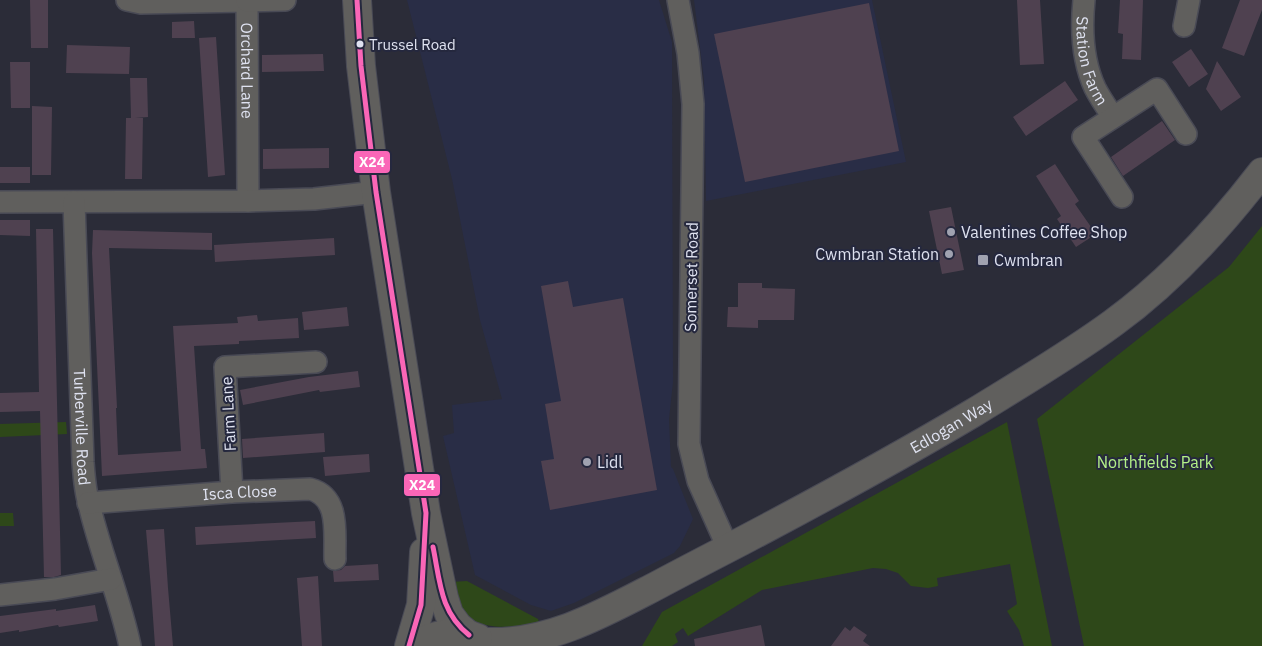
<svg xmlns="http://www.w3.org/2000/svg" width="1262" height="646" font-family="'IBM Plex Sans',sans-serif">
<style>
.built{fill:#292d46}
.green{fill:#2e4819}
.building{fill:#4f4150}
.lines{fill:none;stroke-linecap:round;stroke-linejoin:round}
.minor-casing{stroke:#494a55;stroke-width:24}
.tertiary-casing{stroke:#494a55;stroke-width:30}
.minor{stroke:#605f5d;stroke-width:21}
.tertiary{stroke:#605f5d;stroke-width:28}
.bus-1-casing{stroke:#25283e;stroke-width:9}
.bus-1{stroke:#fa66b7;stroke-width:5}
.bus-dot{fill:#dfe2f0;stroke:#25283e;stroke-width:2}
.poi-dot{fill:#a0a2b0;stroke:#25283e;stroke-width:2}
.labels{text-anchor:middle;dominant-baseline:central;stroke-width:4;stroke-linejoin:round;paint-order:stroke}
.bus-label{font-size:15px;fill:#dfe2f0;stroke:#25283e;text-anchor:start}
.street-label{font-size:16px;fill:#dfe2f0;stroke:#25283e}
.poi-label{font-size:16px;fill:#dfe2f0;stroke:#25283e;text-anchor:start}
.park-label{font-size:16px;fill:#b4f188;stroke:#25283e}
.line-badge{stroke:#25283e;stroke-width:2}
.badge-label{font-size:14px;text-anchor:middle;font-weight:bold;fill:#fff}
</style>
<rect width="100%" height="100%" fill="#2b2c38"/>
<path class="built" d="M 407,0 L 659,0 L 672,42 L 673,382 L 669,419 L 671,467 L 673,469 L 693,519 L 680,546 L 674,553 L 574,603 L 551,611 L 531,605 L 475,575 L 443,436 L 454,433 L 452,405 L 502,399 L 480,320 L 452,179 Z
M 694,0 L 872,0 L 906,162 L 706,201 L 704,80 Z"/>
<path class="green" d="M 1262,226 L 1262,646 L 1084,646 L 1037,419 L 1229,267 Z
M 66,422 L 67,434 L 0,437 L 0,424 Z
M 1007,422 L 1052,646 L 1024,646 L 1019,630 L 1007,611 L 1017,604 L 1010,564 L 937,578 L 938,586 L 928,588 L 911,586 L 898,573 L 886,569 L 873,568 L 762,590 L 688,636 L 683,628 L 675,634 L 678,642 L 672,646 L 642,646 L 662,612 Z
M 0,513 L 13,513 L 14,526 L 0,526 Z
M 467,581 L 538,619 L 540,624 C 518,627 473,633 460,608 C 456,600 454,590 451,582 Z"/>
<path class="building" d="M 30,0 L 48,0 L 48,48 L 31,48 Z
M 1017,0 L 1040,0 L 1044,64 L 1020,65 Z
M 1120,0 L 1143,0 L 1141,60 L 1122,59 L 1123,34 L 1118,33 Z
M 1240,0 L 1262,0 L 1262,10 L 1244,56 L 1222,48 Z
M 869,3 L 899,151 L 745,182 L 714,34 Z
M 194,21 L 195,38 L 172,38 L 172,22 Z
M 216,37 L 225,175 L 208,177 L 199,38 Z
M 67,45 L 130,47 L 129,74 L 66,73 Z
M 1191,49 L 1208,74 L 1189,87 L 1172,62 Z
M 323,54 L 324,71 L 262,72 L 262,55 Z
M 1217,61 L 1241,97 L 1221,111 L 1206,89 Z
M 10,62 L 30,62 L 30,108 L 11,108 Z
M 130,78 L 147,78 L 148,117 L 135,118 L 143,118 L 142,179 L 125,179 L 126,118 L 131,118 Z
M 1065,81 L 1078,100 L 1026,136 L 1013,117 Z
M 32,106 L 52,107 L 51,175 L 32,175 Z
M 1162,121 L 1175,140 L 1123,176 L 1111,157 Z
M 329,148 L 329,168 L 263,169 L 263,149 Z
M 1055,164 L 1079,201 L 1075,204 L 1096,234 L 1076,247 L 1057,219 L 1061,216 L 1036,176 Z
M 0,167 L 30,167 L 30,183 L 0,183 Z
M 951,207 L 964,270 L 942,274 L 929,211 Z
M 0,220 L 30,220 L 30,236 L 0,235 Z
M 36,229 L 53,229 L 61,575 L 54,577 L 44,577 L 40,411 L 0,412 L 0,393 L 39,392 Z
M 93,230 L 212,233 L 212,250 L 109,248 L 117,408 L 116,408 L 118,455 L 181,451 L 173,326 L 238,323 L 237,317 L 257,315 L 258,321 L 298,318 L 299,338 L 239,341 L 239,344 L 194,346 L 201,449 L 205,449 L 207,468 L 102,476 L 92,253 Z
M 334,238 L 335,255 L 215,262 L 214,245 Z
M 568,281 L 573,307 L 623,298 L 657,490 L 550,510 L 541,461 L 554,459 L 545,404 L 561,401 L 541,286 Z
M 738,283 L 762,283 L 762,288 L 795,289 L 794,320 L 758,320 L 758,328 L 727,327 L 728,307 L 738,307 Z
M 347,307 L 349,326 L 304,330 L 302,312 Z
M 358,371 L 360,387 L 320,392 L 319,390 L 243,405 L 240,390 L 309,377 Z
M 324,433 L 325,452 L 243,458 L 242,439 Z
M 369,454 L 370,472 L 325,476 L 323,457 Z
M 315,521 L 316,538 L 196,545 L 195,527 Z
M 164,529 L 168,588 L 173,646 L 155,646 L 151,589 L 146,530 Z
M 378,564 L 379,580 L 334,582 L 333,571 L 341,570 L 345,566 Z
M 318,576 L 322,646 L 302,646 L 297,578 Z
M 95,605 L 98,621 L 59,627 L 58,625 L 19,632 L 19,630 L 0,633 L 0,616 L 56,609 L 56,611 Z
M 761,625 L 765,646 L 695,646 L 694,639 Z
M 854,626 L 867,635 L 863,641 L 870,646 L 831,646 L 845,627 L 850,631 Z"/>
<g class="lines">
<defs>
<g id="minor">
<path id="s1" d="M 127,0 L 141,3 L 247,1 L 248,201"/>
<path d="M 678,0 L 688,53 L 693,104 L 689,444 L 698,481 L 728,548"/>
<path id="s2" d="M 1084,0 C 1081,30 1082,60 1095,88 C 1100,98 1107,108 1113,117"/>
<path d="M 247,1 L 285,0"/>
<path d="M 1184,26 L 1189,0"/>
<path d="M 1122,197 L 1083,137 L 1157,89 L 1186,134"/>
<path d="M 0,202 L 248,201 L 314,199 L 376,192"/>
<path id="s3" d="M 74,202 L 83,462 C 84,476 85,491 89,504 C 100,552 120,598 130,646"/>
<path d="M 232,492 L 225,367 L 316,362"/>
<path id="s4" d="M 88,503 L 232,492 L 310,489 C 341,497 334,535 335,559"/>
<path d="M 0,595 L 55,589 L 111,579"/>
</g>
<g id="tertiary">
<path d="M 357,0 L 361,66 L 376,192 L 426,513 L 444,598 L 449,614 L 458,626 L 469,635"/>
<path id="s5" d="M 487,642 C 549,644 602,614 656,586 C 684,571 713,556 742,541 C 820,500 897,458 973,413 C 1020,384 1068,356 1113,323 C 1171,281 1219,228 1262,172"/>
<path d="M 409,646 L 421,605 L 424,552"/>
<path d="M 415,646 C 433,633 458,630 478,638"/>
</g>
</defs>
<use href="#minor" class="minor-casing"/>
<use href="#tertiary" class="tertiary-casing"/>
<use href="#minor" class="minor"/>
<use href="#tertiary" class="tertiary"/>
<defs>
<path id="bus-1" d="M 357,0 L 361,66 L 376,192 L 426,513 L 421,605 L 409,646
M 433,547 C 440,581 440,612 469,635"/>
</defs>
<use href="#bus-1" class="bus-1-casing"/>
<use href="#bus-1" class="bus-1"/>
</g>
<circle class="bus-dot" cx="360" cy="44" r="4.5"/>
<g class="poi-dot">
<circle cx="951" cy="232" r="5"/>
<circle cx="949" cy="254" r="5"/>
<rect x="977" y="254" width="12" height="12" rx="2.5"/>
<circle cx="587" cy="462" r="5"/>
</g>
<g class="labels">
<g class="bus-label">
<text x="369" y="44">Trussel Road</text>
</g>
<g class="street-label">
<text stroke="none"><textPath href="#s2" startOffset="62">Station Farm</textPath></text>
<text stroke="none"><textPath href="#s1" startOffset="190">Orchard Lane</textPath></text>
<text transform="translate(691 277) rotate(-89)">Somerset Road</text>
<text transform="translate(228 414) rotate(-93)">Farm Lane</text>
<text stroke="none"><textPath href="#s5" startOffset="516">Edlogan Way</textPath></text>
<text stroke="none"><textPath href="#s3" startOffset="225">Turberville Road</textPath></text>
<text stroke="none"><textPath href="#s4" startOffset="152">Isca Close</textPath></text>
</g>
<g class="poi-label">
<text x="961" y="232">Valentines Coffee Shop</text>
<text x="939" y="254" text-anchor="end">Cwmbran Station</text>
<text x="994" y="260">Cwmbran</text>
<text x="597" y="462">Lidl</text>
</g>
<g class="park-label">
<text x="1155" y="462">Northfields Park</text>
</g>
</g>
<g class="line-badge">
<rect x="353" y="150" width="38" height="24" rx="5" fill="#fa66b7"/>
<rect x="403" y="473" width="38" height="24" rx="5" fill="#fa66b7"/>
</g>
<g class="badge-label">
<text x="372" y="167">X24</text>
<text x="422" y="490">X24</text>
</g>
</svg>
